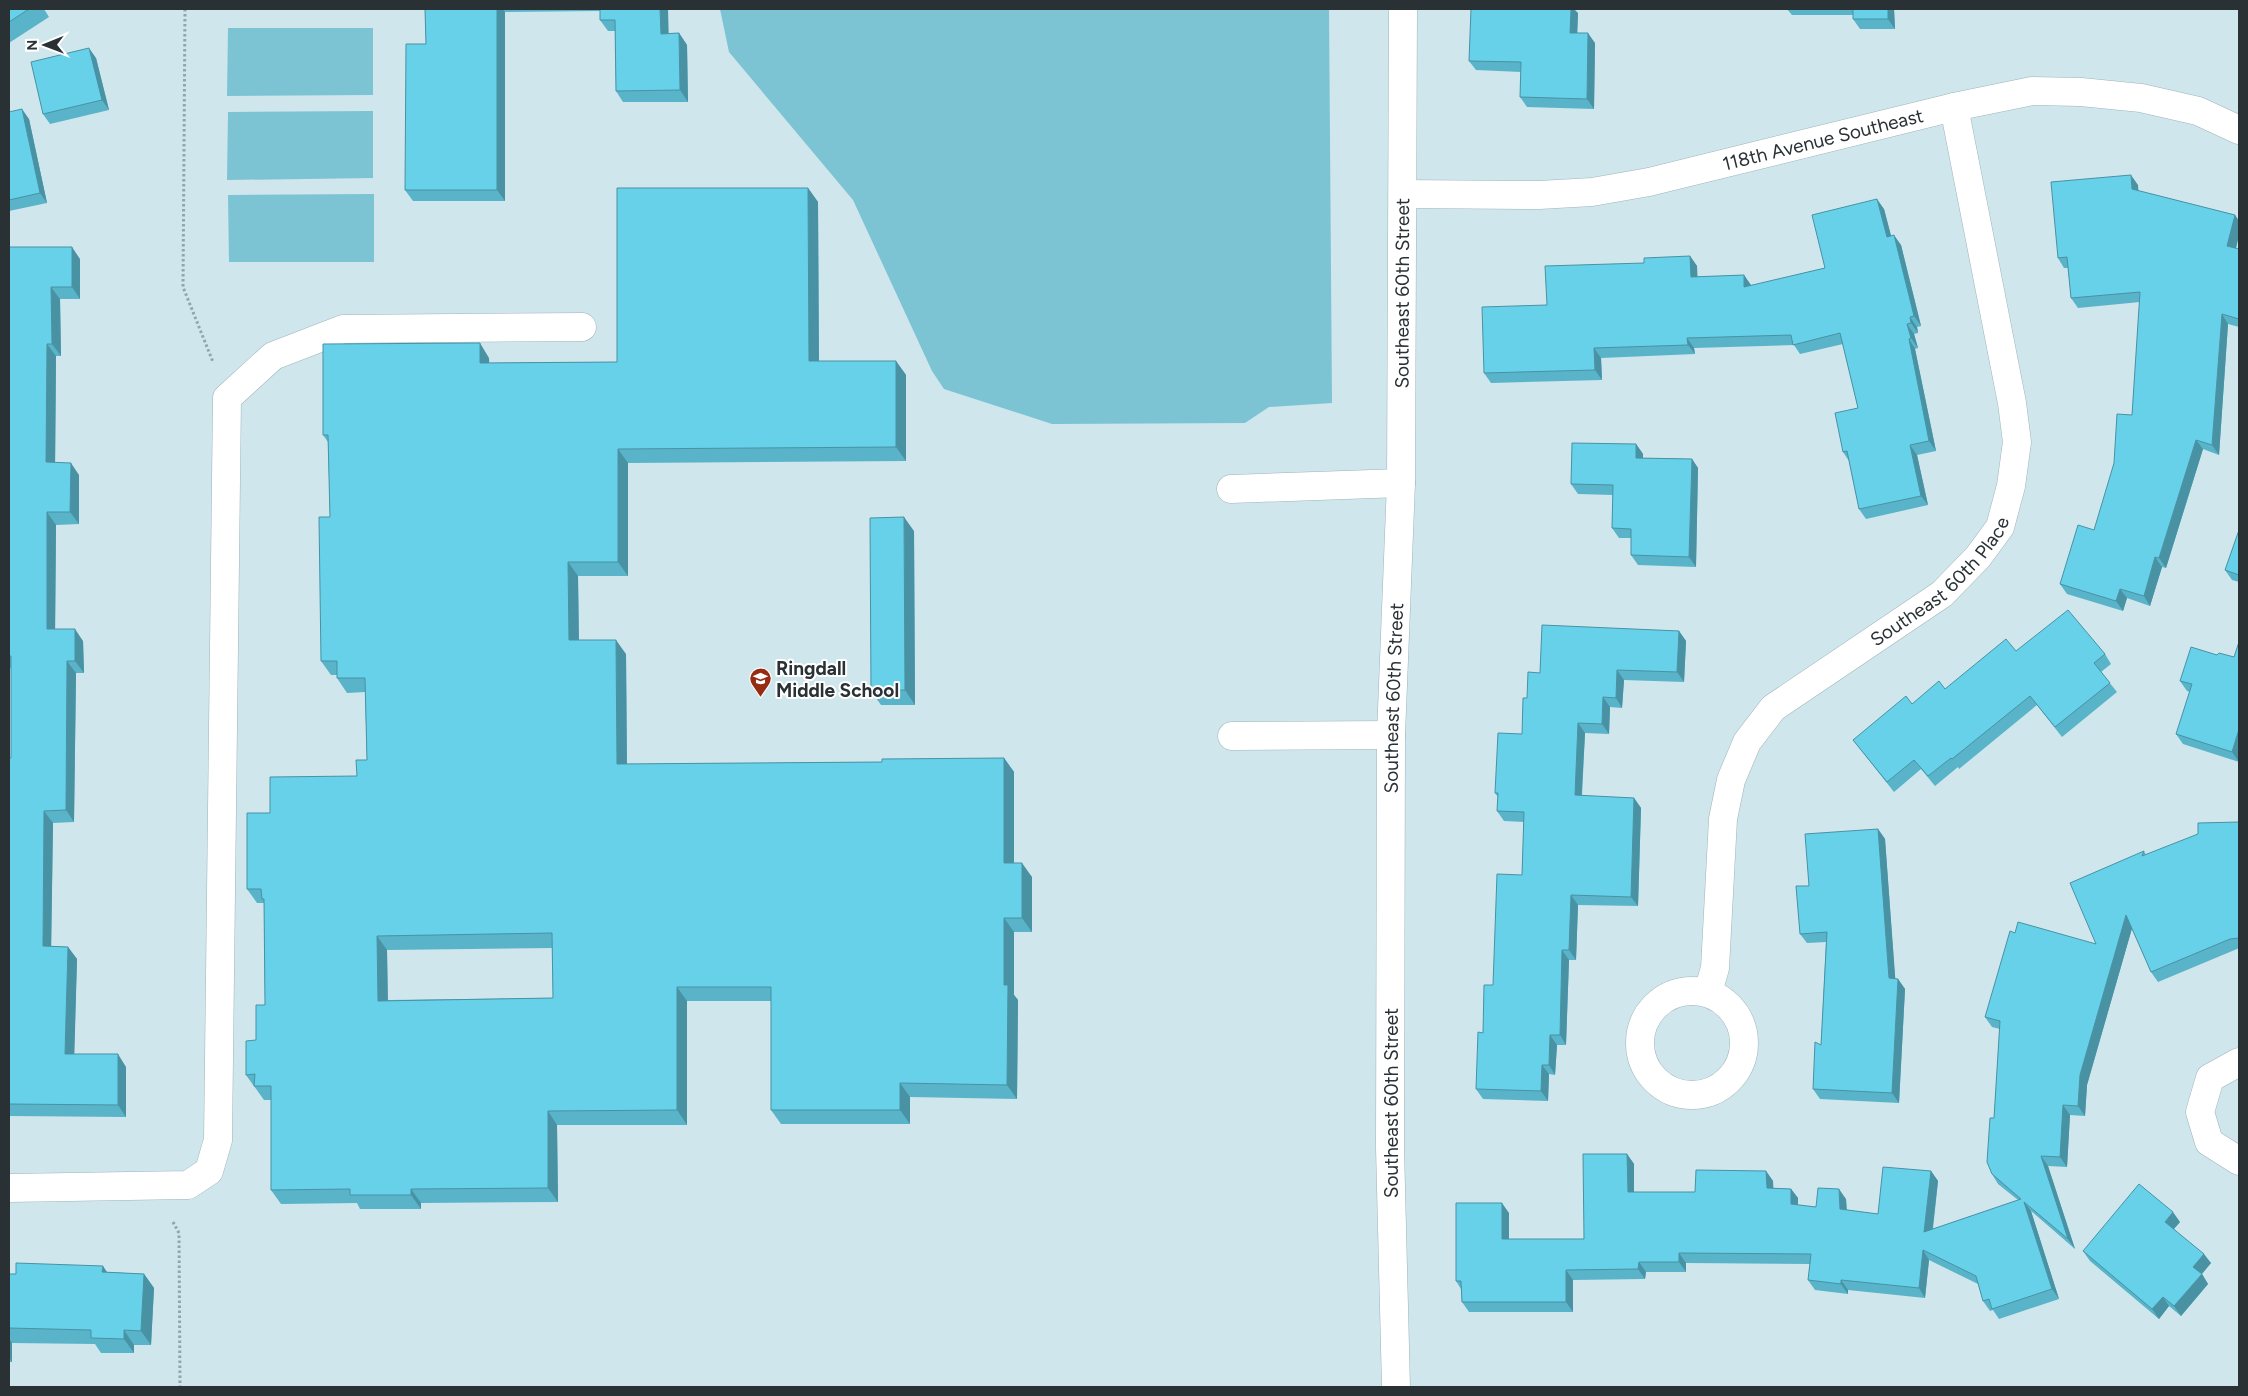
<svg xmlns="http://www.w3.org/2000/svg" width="2248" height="1396" font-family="Figtree,sans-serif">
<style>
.green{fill:#7cc3d4}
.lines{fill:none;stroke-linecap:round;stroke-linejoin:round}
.minor-casing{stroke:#9eb4ba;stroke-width:29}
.path{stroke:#93a5aa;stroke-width:3;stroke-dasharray:2.5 2.5;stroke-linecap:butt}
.minor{stroke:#fff;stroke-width:28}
.wall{fill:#59b4c9;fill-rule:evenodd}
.shaded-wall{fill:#4892a4}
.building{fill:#67d1ea;stroke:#4892a4;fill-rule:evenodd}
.labels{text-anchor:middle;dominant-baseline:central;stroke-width:4;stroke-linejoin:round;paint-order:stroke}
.street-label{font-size:19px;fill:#293134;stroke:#fff}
.poi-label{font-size:19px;font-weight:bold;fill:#293134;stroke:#fff;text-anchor:start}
</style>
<rect width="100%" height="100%" fill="#cfe6ec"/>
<path class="green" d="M 720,9 L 1329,9 L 1332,403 L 1269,407 L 1245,423 L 1052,424 L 944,389 L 932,371 L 853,200 L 729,52 Z
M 228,28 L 373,28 L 373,95 L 227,96 Z
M 373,111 L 373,178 L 227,180 L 228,112 Z
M 374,194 L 374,262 L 229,262 L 228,195 Z"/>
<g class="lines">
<defs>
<g id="minor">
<path id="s1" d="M 1403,194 L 1539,195 L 1592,192 L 1649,182 L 1954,107 L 2032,91 L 2081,92 L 2141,98 L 2198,111 L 2239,130"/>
<path d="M 1231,489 L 1401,483"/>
<path d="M 1232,736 L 1391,735"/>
<circle cx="1692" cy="1043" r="52"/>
<path id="s2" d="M 1708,992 L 1715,968 L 1723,819 L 1731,780 L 1747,742 L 1773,708 L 1942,594 L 1978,557 L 2000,527 L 2011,486 L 2017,442 L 2012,403 L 1954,107"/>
<path d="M 2239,1062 L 2210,1078 L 2200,1112 L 2209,1142 L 2239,1161"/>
<path d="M 9,1188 L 188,1185 L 209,1171 L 218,1140 L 227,398 L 273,356 L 343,329 L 582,327"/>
<path id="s3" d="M 1396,1387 L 1390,1148 L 1391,735 L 1401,483 L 1403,9"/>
</g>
</defs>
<use href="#minor" class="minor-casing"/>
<path class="path" d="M 185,9 L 183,287 L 213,362
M 173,1222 L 179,1233 L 180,1387"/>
<use href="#minor" class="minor"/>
</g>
<path class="wall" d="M 9,9 L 44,9 L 49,17 L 9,43 Z
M 425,9 L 668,9 L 668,34 L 679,33 L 687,45 L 688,102 L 623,102 L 616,91 L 615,31 L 608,31 L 600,20 L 600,11 L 505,12 L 505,201 L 413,201 L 405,190 L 426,44 Z
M 1787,9 L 1894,9 L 1895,29 L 1860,29 L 1853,19 L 1853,15 L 1792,15 Z
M 1578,13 L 1577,33 L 1595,43 L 1594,109 L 1527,107 L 1520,97 L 1521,72 L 1476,70 L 1469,61 Z
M 96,58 L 109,110 L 50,124 L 43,114 Z
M 9,112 L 29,119 L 47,203 L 9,211 Z
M 2138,185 L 2138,191 L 2235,215 L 2239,221 L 2239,235 L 2236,249 L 2239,249 L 2239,327 L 2228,324 L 2219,455 L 2203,449 L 2166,568 L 2162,567 L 2150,606 L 2127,598 L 2123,611 L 2067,594 L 2060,584 L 2094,530 L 2132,415 L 2140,302 L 2078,308 L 2071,298 L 2068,268 L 2064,268 L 2058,258 Z
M 808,188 L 818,202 L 819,361 L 896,361 L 906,375 L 906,461 L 628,463 L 628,576 L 578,576 L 579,640 L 626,654 L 627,764 L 882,762 L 1004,758 L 1014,772 L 1014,863 L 1032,877 L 1032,932 L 1014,932 L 1014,995 L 1018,1000 L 1017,1099 L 910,1097 L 910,1124 L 781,1124 L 771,1110 L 771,1001 L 687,1001 L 687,1125 L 557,1125 L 558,1202 L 421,1203 L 421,1209 L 360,1209 L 357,1203 L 281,1204 L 271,1190 L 271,1100 L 264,1100 L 246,1075 L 256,1040 L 265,1005 L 264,903 L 257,903 L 247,889 L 270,813 L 357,776 L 367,760 L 365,692 L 347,693 L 337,678 L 337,675 L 331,675 L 321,661 L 330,517 L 328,442 L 323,435 L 489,358 L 489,363 L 617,362 ZM 552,948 L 553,998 L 388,1000 L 387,950 Z
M 1884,209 L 1891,236 L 1901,245 L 1921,326 L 1917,327 L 1918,333 L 1914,334 L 1918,348 L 1915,349 L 1936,451 L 1917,455 L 1928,505 L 1866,519 L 1859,509 L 1849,461 L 1843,452 L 1858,408 L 1843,344 L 1800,354 L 1794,345 L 1694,348 L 1695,354 L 1601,358 L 1602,380 L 1491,383 L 1484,373 L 1547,305 L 1644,263 L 1690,256 L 1697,266 L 1697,277 L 1744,275 L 1751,286 L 1825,268 Z
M 9,247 L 80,259 L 80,299 L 60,299 L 61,356 L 56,356 L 55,463 L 79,475 L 79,524 L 56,525 L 55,629 L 83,641 L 84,673 L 76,673 L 74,822 L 53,823 L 51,946 L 68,947 L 77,959 L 74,1054 L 126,1067 L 126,1117 L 9,1116 L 9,758 L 11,758 L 11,668 L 9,668 Z
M 1636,444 L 1643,454 L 1643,458 L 1692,459 L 1698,468 L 1696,567 L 1638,565 L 1631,555 L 1631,538 L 1619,538 L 1612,528 L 1613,495 L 1578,494 L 1571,484 Z
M 2239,530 L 2239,582 L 2232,580 L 2225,570 Z
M 914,531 L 915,705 L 881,705 L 871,691 Z
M 1679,631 L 1686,641 L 1684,682 L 1624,680 L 1622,708 L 1610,707 L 1609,734 L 1585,733 L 1582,796 L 1634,798 L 1641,808 L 1638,906 L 1578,905 L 1576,960 L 1569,960 L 1566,1045 L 1557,1045 L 1555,1075 L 1549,1074 L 1548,1101 L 1483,1099 L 1476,1089 L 1483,1033 L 1493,985 L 1522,875 L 1524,822 L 1504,821 L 1497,811 L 1498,797 L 1495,793 L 1522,734 L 1527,698 L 1540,673 Z
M 2239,642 L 2239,762 L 2183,744 L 2176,734 L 2190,692 L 2187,691 L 2180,681 L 2217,655 L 2234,657 Z
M 2016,651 L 2105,654 L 2111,664 L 2101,672 L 2117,692 L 2062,737 L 2037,705 L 1959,769 L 1958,767 L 1935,786 L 1921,769 L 1894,792 L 1860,749 L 1853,740 L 1912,704 L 1945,689 Z
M 2239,822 L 2239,948 L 2237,949 L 2158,982 L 2151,972 L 2132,928 L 2087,1085 L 2085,1116 L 2070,1115 L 2067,1167 L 2048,1166 L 2075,1249 L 2031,1211 L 2059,1299 L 1999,1319 L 1993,1310 L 1990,1311 L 1983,1301 L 1978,1284 L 1929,1260 L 1925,1298 L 1848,1290 L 1848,1294 L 1815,1290 L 1808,1280 L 1810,1264 L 1686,1263 L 1686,1272 L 1646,1272 L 1645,1279 L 1573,1280 L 1573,1312 L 1469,1312 L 1462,1302 L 1461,1289 L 1456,1281 L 1509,1213 L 1509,1239 L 1584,1239 L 1627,1154 L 1634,1164 L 1634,1192 L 1695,1192 L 1766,1171 L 1773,1181 L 1773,1188 L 1791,1189 L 1798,1198 L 1798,1205 L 1816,1207 L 1846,1199 L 1847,1210 L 1878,1214 L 1931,1171 L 1938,1181 L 1933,1229 L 2018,1200 L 1998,1184 L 1992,1174 L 1994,1118 L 2000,1029 L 1992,1027 L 1985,1017 L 2015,933 L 2096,944 L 2144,851 L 2146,855 Z
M 1878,829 L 1885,839 L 1895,979 L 1898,979 L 1905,989 L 1899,1103 L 1820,1099 L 1813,1089 L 1821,1045 L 1826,942 L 1807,943 L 1800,934 L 1809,886 Z
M 2180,1222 L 2174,1229 L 2211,1263 L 2202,1274 L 2208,1284 L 2181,1316 L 2169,1306 L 2159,1319 L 2090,1261 L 2083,1251 Z
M 107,1272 L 144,1274 L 154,1288 L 151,1345 L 134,1345 L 134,1353 L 101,1353 L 95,1344 L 12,1343 L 12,1362 L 9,1362 L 9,1274 Z"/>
<path class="shaded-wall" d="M 497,9 L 503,9 L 505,12 L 505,201 L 497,190 Z
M 660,9 L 668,9 L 669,45 L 661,34 Z
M 1571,9 L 1574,9 L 1578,13 L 1577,42 L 1570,33 Z
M 1888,9 L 1894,9 L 1895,29 L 1888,19 Z
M 679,33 L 687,45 L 688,102 L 680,90 Z
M 1588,33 L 1595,43 L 1594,109 L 1587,99 Z
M 89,48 L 96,58 L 109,110 L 102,100 Z
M 22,109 L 29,119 L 47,203 L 40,193 Z
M 2131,175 L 2138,185 L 2139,199 L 2132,189 Z
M 808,188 L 818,202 L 819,375 L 809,361 Z
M 1877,199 L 1884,209 L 1894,247 L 1887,237 Z
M 2235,215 L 2239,221 L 2239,235 L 2234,256 L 2227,246 Z
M 1894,235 L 1901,245 L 1921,326 L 1914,316 Z
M 72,247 L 80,259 L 80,299 L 72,287 Z
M 1690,256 L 1697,266 L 1698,287 L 1691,277 Z
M 1744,275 L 1751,285 L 1751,297 L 1744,287 Z
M 51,287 L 60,299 L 61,356 L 52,344 Z
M 2222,314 L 2228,324 L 2219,455 L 2212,445 Z
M 1910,317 L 1917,327 L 1918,333 L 1911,323 Z
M 1907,324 L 1914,334 L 1918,348 L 1911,338 Z
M 1687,338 L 1694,348 L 1695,354 L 1688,345 Z
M 1909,339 L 1915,349 L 1936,451 L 1929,441 Z
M 480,343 L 489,358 L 490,377 L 480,363 Z
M 47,344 L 56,356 L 55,475 L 46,462 Z
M 1594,348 L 1601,358 L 1602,380 L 1595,370 Z
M 896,361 L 906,375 L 906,461 L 896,447 Z
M 2196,440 L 2203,449 L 2166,568 L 2159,558 Z
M 1636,444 L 1643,454 L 1643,468 L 1636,458 Z
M 1910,445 L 1917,455 L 1928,505 L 1921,496 Z
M 618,449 L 628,463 L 628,576 L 618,562 Z
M 1692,459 L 1698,468 L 1696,567 L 1689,557 Z
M 71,463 L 79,475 L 79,524 L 70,512 Z
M 47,512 L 56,525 L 55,641 L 47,629 Z
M 904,517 L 914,531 L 915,705 L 905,690 Z
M 2155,557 L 2162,567 L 2150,606 L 2144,596 Z
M 568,562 L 578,576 L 579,654 L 569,640 Z
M 2120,589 L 2127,598 L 2123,611 L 2116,601 Z
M 75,629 L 83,641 L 84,673 L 75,661 Z
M 1679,631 L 1686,641 L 1684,682 L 1677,672 Z
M 616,640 L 626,654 L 627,778 L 617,764 Z
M 67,661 L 76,673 L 74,822 L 66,810 Z
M 1617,670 L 1624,680 L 1622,708 L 1616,698 Z
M 1603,697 L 1610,707 L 1609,734 L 1602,724 Z
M 1578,723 L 1585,733 L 1581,805 L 1575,795 Z
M 2239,729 L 2239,762 L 2232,752 Z
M 1004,758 L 1014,772 L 1014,877 L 1004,863 Z
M 1634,798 L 1641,808 L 1638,906 L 1631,897 Z
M 44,811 L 53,823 L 51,958 L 43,946 Z
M 1878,829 L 1885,839 L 1896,988 L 1889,978 Z
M 1022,863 L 1032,877 L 1032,932 L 1022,918 Z
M 1571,895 L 1578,905 L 1576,960 L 1569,950 Z
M 2126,915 L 2133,925 L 2087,1085 L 2085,1116 L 2078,1106 L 2080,1075 Z
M 1004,918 L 1014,932 L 1014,995 L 1018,1000 L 1017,1099 L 1007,1085 L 1004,985 Z
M 377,936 L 387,950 L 388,1015 L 378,1001 Z
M 68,947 L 77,959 L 74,1066 L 65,1054 Z
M 1562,950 L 1569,960 L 1566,1045 L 1560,1035 Z
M 1898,979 L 1905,989 L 1899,1103 L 1892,1093 Z
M 677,987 L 687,1001 L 687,1125 L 677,1110 Z
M 1550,1035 L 1557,1045 L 1555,1075 L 1549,1065 Z
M 118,1054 L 126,1067 L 126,1117 L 118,1105 Z
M 1542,1065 L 1549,1074 L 1548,1101 L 1541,1091 Z
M 900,1083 L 910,1097 L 910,1124 L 900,1110 Z
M 2063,1105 L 2070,1115 L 2067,1167 L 2060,1157 Z
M 548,1111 L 557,1125 L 558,1202 L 548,1188 Z
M 1627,1154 L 1634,1164 L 1634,1202 L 1628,1192 Z
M 2041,1156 L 2048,1166 L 2075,1249 L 2068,1239 Z
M 1766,1171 L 1773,1181 L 1774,1198 L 1767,1188 Z
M 1931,1171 L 1938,1181 L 1931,1242 L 1924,1232 Z
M 411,1189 L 421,1203 L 421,1209 L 411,1195 Z
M 1791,1189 L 1798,1198 L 1798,1214 L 1791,1204 Z
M 1839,1189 L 1846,1199 L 1847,1219 L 1840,1209 Z
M 2024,1202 L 2031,1211 L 2059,1299 L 2052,1289 Z
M 1502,1203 L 1509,1213 L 1509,1249 L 1502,1239 Z
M 2173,1212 L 2180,1222 L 2172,1231 L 2165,1222 Z
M 1923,1250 L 1929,1260 L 1925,1298 L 1919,1288 Z
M 1679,1253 L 1686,1263 L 1686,1272 L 1679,1262 Z
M 2204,1254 L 2211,1263 L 2200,1276 L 2193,1267 Z
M 1639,1262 L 1646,1272 L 1645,1279 L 1638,1269 Z
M 103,1266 L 113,1281 L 102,1272 Z
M 1566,1270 L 1573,1280 L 1573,1312 L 1566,1302 Z
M 144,1274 L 154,1288 L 151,1345 L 141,1331 Z
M 2202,1274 L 2208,1284 L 2181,1316 L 2174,1306 Z
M 1841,1280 L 1848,1290 L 1848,1294 L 1841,1284 Z
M 2163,1297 L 2169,1306 L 2159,1319 L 2152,1309 Z
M 124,1330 L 134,1345 L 134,1353 L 124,1339 Z
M 9,1338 L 12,1343 L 12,1362 L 9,1357 Z"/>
<path class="building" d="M 9,9 L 29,9 L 9,22 Z
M 425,9 L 497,9 L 497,190 L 405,190 L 406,44 L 426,44 Z
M 600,9 L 660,9 L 661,34 L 679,33 L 680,90 L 616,91 L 615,20 L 600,20 Z
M 1471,9 L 1571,9 L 1570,33 L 1588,33 L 1587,99 L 1520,97 L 1521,62 L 1469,61 Z
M 1853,9 L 1888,9 L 1888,19 L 1853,19 Z
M 89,48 L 102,100 L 43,114 L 31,62 Z
M 22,109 L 40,193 L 9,200 L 9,112 Z
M 2131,175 L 2132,189 L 2235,215 L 2227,246 L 2239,249 L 2239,319 L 2222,314 L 2212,445 L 2196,440 L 2159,558 L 2155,557 L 2144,596 L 2120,589 L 2116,601 L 2060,584 L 2078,525 L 2094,530 L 2114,463 L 2117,414 L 2132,415 L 2140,292 L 2071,298 L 2067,257 L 2058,258 L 2051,182 Z
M 617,188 L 808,188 L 809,361 L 896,361 L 896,447 L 618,449 L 618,562 L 568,562 L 569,640 L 616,640 L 617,764 L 882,762 L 882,759 L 1004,758 L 1004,863 L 1022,863 L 1022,918 L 1004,918 L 1004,985 L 1008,985 L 1007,1085 L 900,1083 L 900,1110 L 771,1110 L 771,987 L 677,987 L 677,1110 L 548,1111 L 548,1188 L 411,1189 L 411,1195 L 350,1195 L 350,1189 L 271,1190 L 271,1086 L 254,1086 L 255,1074 L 246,1075 L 246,1041 L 256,1040 L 256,1005 L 265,1005 L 264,899 L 262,899 L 261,889 L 247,889 L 247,813 L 270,813 L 270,777 L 357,776 L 356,760 L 367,760 L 365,678 L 337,678 L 337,661 L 321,661 L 319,517 L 330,517 L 328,435 L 323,435 L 323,344 L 480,343 L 480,363 L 617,362 ZM 552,933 L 553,998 L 378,1001 L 377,936 Z
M 1877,199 L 1887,237 L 1894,235 L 1914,316 L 1910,317 L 1911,323 L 1907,324 L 1911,338 L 1909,339 L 1929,441 L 1910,445 L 1921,496 L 1859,509 L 1847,451 L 1843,452 L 1835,413 L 1858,408 L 1840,333 L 1793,345 L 1791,335 L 1687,338 L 1688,345 L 1594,348 L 1595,370 L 1484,373 L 1482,307 L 1547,305 L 1545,266 L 1644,263 L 1644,258 L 1690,256 L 1691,277 L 1744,275 L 1744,287 L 1825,268 L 1812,215 Z
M 9,247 L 72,247 L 72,287 L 51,287 L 52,344 L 47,344 L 46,462 L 71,463 L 70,512 L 47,512 L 47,629 L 75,629 L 75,661 L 67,661 L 66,810 L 44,811 L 43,946 L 68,947 L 65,1054 L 118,1054 L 118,1105 L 9,1104 L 9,758 L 11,758 L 11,656 L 9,656 Z
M 1572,443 L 1636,444 L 1636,458 L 1692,459 L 1689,557 L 1631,555 L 1631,529 L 1612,528 L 1613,485 L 1571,484 Z
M 904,517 L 905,690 L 871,691 L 870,518 Z
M 2239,530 L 2239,575 L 2225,570 Z
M 2068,610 L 2105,654 L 2094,663 L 2110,683 L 2055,727 L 2030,696 L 1952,759 L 1951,758 L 1928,776 L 1914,760 L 1887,782 L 1853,740 L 1906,696 L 1912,704 L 1939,681 L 1945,689 L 2006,639 L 2016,651 Z
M 1542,625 L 1679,631 L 1677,672 L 1617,670 L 1616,698 L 1603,697 L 1602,724 L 1578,723 L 1575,795 L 1634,798 L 1631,897 L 1571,895 L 1569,950 L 1562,950 L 1560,1035 L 1550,1035 L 1549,1065 L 1542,1065 L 1541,1091 L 1476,1089 L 1478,1032 L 1483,1033 L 1484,985 L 1493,985 L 1497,874 L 1522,875 L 1524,812 L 1497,811 L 1498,793 L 1495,793 L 1498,733 L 1522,734 L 1523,698 L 1527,698 L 1528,672 L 1540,673 Z
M 2239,642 L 2239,729 L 2232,752 L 2176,734 L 2192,684 L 2180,681 L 2191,647 L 2217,655 L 2219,653 L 2234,657 Z
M 2239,822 L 2239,938 L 2230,939 L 2151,972 L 2126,915 L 2080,1075 L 2078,1106 L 2063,1105 L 2060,1157 L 2041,1156 L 2068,1239 L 2024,1202 L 2052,1289 L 1992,1309 L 1989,1299 L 1983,1301 L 1976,1276 L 1923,1250 L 1919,1288 L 1841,1280 L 1841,1284 L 1808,1280 L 1811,1254 L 1679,1253 L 1679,1262 L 1639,1262 L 1638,1269 L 1566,1270 L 1566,1302 L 1462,1302 L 1461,1281 L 1456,1281 L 1456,1203 L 1502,1203 L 1502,1239 L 1584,1239 L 1583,1154 L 1627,1154 L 1628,1192 L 1695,1192 L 1696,1170 L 1766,1171 L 1767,1188 L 1791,1189 L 1791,1204 L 1816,1207 L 1818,1188 L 1839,1189 L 1840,1209 L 1878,1214 L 1883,1167 L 1931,1171 L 1924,1232 L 2021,1199 L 1992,1174 L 1987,1162 L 1990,1118 L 1994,1118 L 2000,1021 L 1985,1017 L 2010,931 L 2015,933 L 2018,922 L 2096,944 L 2070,883 L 2144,851 L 2142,856 L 2198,834 L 2198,823 Z
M 1878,829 L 1889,978 L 1898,979 L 1892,1093 L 1813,1089 L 1815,1042 L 1821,1045 L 1827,932 L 1800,934 L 1796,886 L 1809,886 L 1805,834 Z
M 2139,1184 L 2173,1212 L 2165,1222 L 2204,1254 L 2193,1267 L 2202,1274 L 2174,1306 L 2163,1297 L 2152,1309 L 2083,1251 Z
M 16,1263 L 103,1266 L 102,1272 L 144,1274 L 141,1331 L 124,1330 L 124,1339 L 91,1338 L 91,1330 L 9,1328 L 9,1274 L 16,1274 Z"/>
<defs>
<symbol id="school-pin" viewBox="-11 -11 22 30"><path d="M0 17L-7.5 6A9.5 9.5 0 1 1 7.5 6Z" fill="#952d12" stroke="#fff"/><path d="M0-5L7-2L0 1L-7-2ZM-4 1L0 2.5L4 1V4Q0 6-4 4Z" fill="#fff"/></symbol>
</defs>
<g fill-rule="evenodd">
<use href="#school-pin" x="748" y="666" width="25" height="34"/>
</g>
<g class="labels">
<g class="street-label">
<text stroke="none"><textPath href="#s1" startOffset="426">118th Avenue Southeast</textPath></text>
<text stroke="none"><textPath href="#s3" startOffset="1094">Southeast 60th Street</textPath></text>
<text stroke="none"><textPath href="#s2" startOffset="509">Southeast 60th Place</textPath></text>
<text stroke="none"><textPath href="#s3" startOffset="689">Southeast 60th Street</textPath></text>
<text transform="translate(1391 1103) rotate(-90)">Southeast 60th Street</text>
</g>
<g class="poi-label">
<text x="776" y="668">Ringdall<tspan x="776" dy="22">Middle School</tspan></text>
</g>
</g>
<rect width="2248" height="1396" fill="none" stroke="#293134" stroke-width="20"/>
<g transform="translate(45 45) rotate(269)" stroke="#ffffff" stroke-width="4" paint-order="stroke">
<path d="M0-4L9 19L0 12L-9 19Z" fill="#293134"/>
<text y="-8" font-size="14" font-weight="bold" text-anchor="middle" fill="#293134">N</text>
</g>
</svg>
